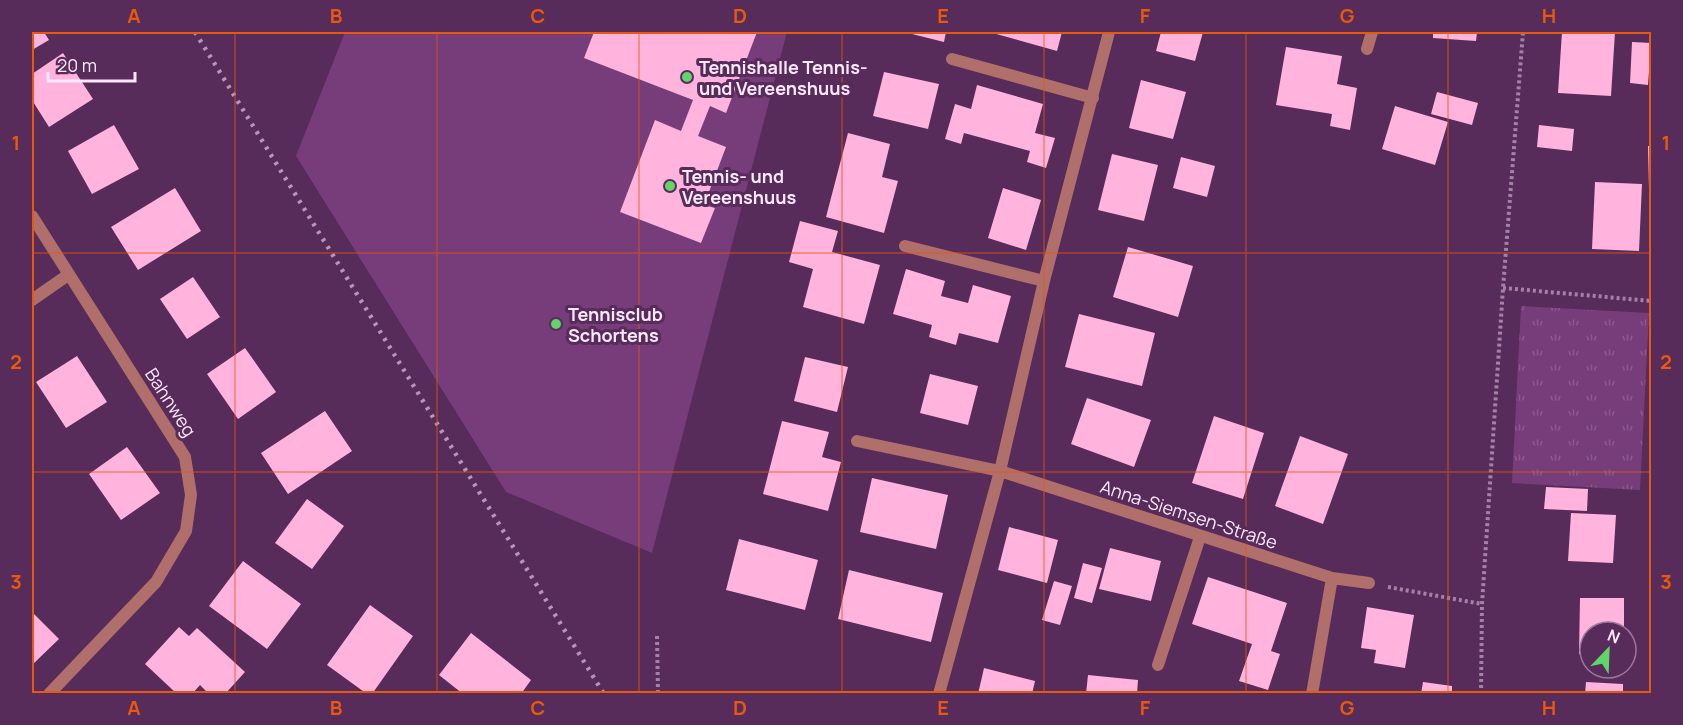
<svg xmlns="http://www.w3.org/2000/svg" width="1683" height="725" font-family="Manrope,sans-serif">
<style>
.grass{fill:url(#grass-tufts)}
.garden{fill:#763d7a}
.building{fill:#ffb3dd}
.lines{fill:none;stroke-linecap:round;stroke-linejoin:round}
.path{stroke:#a482a6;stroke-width:4;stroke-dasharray:3 3;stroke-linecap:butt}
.lane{stroke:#b06f6a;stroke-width:12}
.street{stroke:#b06f6a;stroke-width:12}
.rail{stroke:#b697b7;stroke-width:4.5;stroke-dasharray:3 6;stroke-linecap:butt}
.grid{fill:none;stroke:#e8590c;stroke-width:1.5;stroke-opacity:0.55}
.poi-dot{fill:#61d46a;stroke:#572b5a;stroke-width:2}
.labels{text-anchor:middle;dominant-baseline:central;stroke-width:6;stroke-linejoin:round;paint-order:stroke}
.poi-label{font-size:18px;font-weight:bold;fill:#fee8fe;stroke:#572b5a;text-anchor:start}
.street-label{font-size:18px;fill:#fee8fe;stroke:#572b5a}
.neatline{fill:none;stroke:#e8590c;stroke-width:2}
.grid-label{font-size:20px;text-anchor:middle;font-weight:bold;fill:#e8590c}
</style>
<defs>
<pattern id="grass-tufts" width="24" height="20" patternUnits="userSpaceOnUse" patternTransform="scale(1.5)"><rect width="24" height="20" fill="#763d7a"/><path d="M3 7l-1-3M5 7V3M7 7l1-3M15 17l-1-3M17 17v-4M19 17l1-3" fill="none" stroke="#8b598e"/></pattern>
</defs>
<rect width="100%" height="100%" fill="#572b5a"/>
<path class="grass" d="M 1521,306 L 1649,313 L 1640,490 L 1512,483 Z"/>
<path class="garden" d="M 345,32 L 787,32 L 652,553 L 506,492 L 296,156 Z"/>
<path class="building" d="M 32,32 L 44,32 L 49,40 L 32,50 Z
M 594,32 L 757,32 L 726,113 L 710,106 L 698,136 L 726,147 L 704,205 L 715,208 L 701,243 L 620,212 L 655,120 L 681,131 L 693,100 L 584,58 Z
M 904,32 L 946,32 L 944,42 Z
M 989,32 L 1062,32 L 1057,51 Z
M 1161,32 L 1203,32 L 1195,61 L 1156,51 Z
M 1433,32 L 1477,32 L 1476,41 L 1433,38 Z
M 1562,32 L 1615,32 L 1611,96 L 1558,93 Z
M 1632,42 L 1652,43 L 1652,71 L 1649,71 L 1648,85 L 1630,83 Z
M 1286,47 L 1342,56 L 1337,84 L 1357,88 L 1350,130 L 1330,126 L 1332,114 L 1276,105 Z
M 63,53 L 93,99 L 49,127 L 32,100 L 32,74 Z
M 884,72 L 939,84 L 928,129 L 873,116 Z
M 1141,80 L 1186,92 L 1173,139 L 1129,128 Z
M 977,85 L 1043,104 L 1035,133 L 1055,138 L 1046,168 L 1027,162 L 1030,151 L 964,133 L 961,144 L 945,139 L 955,104 L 971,109 Z
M 1437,92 L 1478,103 L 1472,125 L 1431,114 Z
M 1395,106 L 1448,122 L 1435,165 L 1382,149 Z
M 114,125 L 139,169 L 92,194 L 68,151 Z
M 1539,125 L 1574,129 L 1572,151 L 1537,147 Z
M 848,133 L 890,144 L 882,177 L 898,181 L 884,233 L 826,217 Z
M 1648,146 L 1652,146 L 1652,189 L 1649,189 Z
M 1112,154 L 1158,165 L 1144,221 L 1098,210 Z
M 1181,157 L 1215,166 L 1207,197 L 1173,188 Z
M 1595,182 L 1642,184 L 1639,251 L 1592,249 Z
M 175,188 L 201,231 L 138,270 L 111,227 Z
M 1003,188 L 1041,200 L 1026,250 L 988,238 Z
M 800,221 L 838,231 L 832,252 L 880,265 L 864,324 L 803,307 L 813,269 L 789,262 Z
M 1128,247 L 1193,266 L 1178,317 L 1113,297 Z
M 906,269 L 945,281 L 941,296 L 968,303 L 973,285 L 1011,296 L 998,343 L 959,333 L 956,345 L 929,337 L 932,325 L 893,314 Z
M 193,277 L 220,317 L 187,339 L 160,299 Z
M 1079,314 L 1155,333 L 1142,386 L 1065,367 Z
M 245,348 L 276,392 L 238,419 L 207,374 Z
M 77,356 L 107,402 L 66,428 L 36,382 Z
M 805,357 L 848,367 L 837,412 L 794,401 Z
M 930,374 L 978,386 L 968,425 L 920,413 Z
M 1087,398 L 1151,420 L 1134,467 L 1071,444 Z
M 325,411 L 352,451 L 288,494 L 261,453 Z
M 1214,416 L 1264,433 L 1243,499 L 1192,483 Z
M 782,421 L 829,432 L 822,457 L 841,462 L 828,511 L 763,494 Z
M 1300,436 L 1348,454 L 1323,524 L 1275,506 Z
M 127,447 L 160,493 L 121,520 L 89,474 Z
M 872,478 L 948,495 L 936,549 L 860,532 Z
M 1546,487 L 1588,489 L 1587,511 L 1544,509 Z
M 307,499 L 344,526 L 312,569 L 275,543 Z
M 1571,513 L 1616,515 L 1613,563 L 1568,561 Z
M 1009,527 L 1058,540 L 1047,583 L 998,570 Z
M 739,539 L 818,560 L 805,610 L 726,590 Z
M 1110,548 L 1161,561 L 1151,601 L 1099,589 Z
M 243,561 L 301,604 L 267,649 L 209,606 Z
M 1083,563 L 1102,568 L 1092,603 L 1074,598 Z
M 849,570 L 943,593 L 931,642 L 838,619 Z
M 1208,577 L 1287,603 L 1271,651 L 1280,654 L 1268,690 L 1239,681 L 1252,644 L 1192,624 Z
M 1054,581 L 1072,586 L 1060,625 L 1042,620 Z
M 1580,598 L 1624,598 L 1624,632 L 1590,632 L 1590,654 L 1579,654 Z
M 370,605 L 413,636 L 372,694 L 367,694 L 327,665 Z
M 1367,607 L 1414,615 L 1405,668 L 1374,663 L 1376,650 L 1361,648 Z
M 32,612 L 59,639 L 32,665 Z
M 179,627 L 189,636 L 197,628 L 245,672 L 225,694 L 209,694 L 200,685 L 192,694 L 177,694 L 145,664 Z
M 471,633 L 531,680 L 521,694 L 463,694 L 439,675 Z
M 984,668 L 1035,681 L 1032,694 L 978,694 Z
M 1088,675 L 1138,680 L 1137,694 L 1086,694 Z
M 1423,682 L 1452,686 L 1452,694 L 1421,694 Z
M 1586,682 L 1623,684 L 1623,694 L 1585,694 Z"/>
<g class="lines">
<path class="path" d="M 1503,288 L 1652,301
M 1388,587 L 1482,604
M 657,636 L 658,694
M 1481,694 L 1482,604 L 1503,288 L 1523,32"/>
<path class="lane" d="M 1367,49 L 1372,32
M 1158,665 L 1200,537"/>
<path class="street" d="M 952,59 L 1093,98
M 32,216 L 185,457 L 191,495 L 186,531 L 156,582 L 49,694
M 905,246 L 1044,281 L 1109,32
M 32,300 L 68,275
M 857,441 L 1000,471 L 1332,578 L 1369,583
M 939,694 L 1000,471 L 1044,281
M 1312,694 L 1332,578"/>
<path class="rail" d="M 195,32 L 604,694"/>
</g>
<path class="grid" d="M 235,32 L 235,694M 437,32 L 437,694M 639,32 L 639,694M 842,32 L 842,694M 1044,32 L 1044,694M 1246,32 L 1246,694M 1448,32 L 1448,694M 32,253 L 1652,253M 32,472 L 1652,472"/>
<g class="poi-dot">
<circle cx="687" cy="77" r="6"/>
<circle cx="670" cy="186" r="6"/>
<circle cx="556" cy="324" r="6"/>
</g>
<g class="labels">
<g class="poi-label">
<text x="699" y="67">Tennishalle Tennis-<tspan x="699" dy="21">und Vereenshuus</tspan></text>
<text x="682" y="176">Tennis- und<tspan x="682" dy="21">Vereenshuus</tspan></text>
<text x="568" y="314">Tennisclub<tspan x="568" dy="21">Schortens</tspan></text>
</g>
<g class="street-label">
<text transform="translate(171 402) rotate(57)">Bahnweg</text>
<text transform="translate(1189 514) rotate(18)">Anna-Siemsen-Straße</text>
</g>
</g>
<rect width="1683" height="725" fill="none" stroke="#572b5a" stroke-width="66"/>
<g transform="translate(1608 650) rotate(23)"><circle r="28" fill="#572b5a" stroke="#9a779c" stroke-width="1.5"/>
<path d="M0-4.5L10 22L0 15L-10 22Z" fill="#61d46a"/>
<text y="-9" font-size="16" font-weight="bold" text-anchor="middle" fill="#fee8fe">N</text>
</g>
<path d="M48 72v9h87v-9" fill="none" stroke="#fee8fe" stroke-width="3"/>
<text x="57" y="72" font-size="18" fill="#fee8fe" stroke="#572b5a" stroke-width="4.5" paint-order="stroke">20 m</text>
<rect x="33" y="33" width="1617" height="659" class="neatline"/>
<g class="grid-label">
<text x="134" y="23">A</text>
<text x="336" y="23">B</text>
<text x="538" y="23">C</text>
<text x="740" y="23">D</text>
<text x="943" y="23">E</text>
<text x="1145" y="23">F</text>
<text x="1347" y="23">G</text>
<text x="1549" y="23">H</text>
<text x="16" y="150">1</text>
<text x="1666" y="150">1</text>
<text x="16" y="369">2</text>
<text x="1666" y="369">2</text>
<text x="16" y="589">3</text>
<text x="1666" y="589">3</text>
<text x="134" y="715">A</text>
<text x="336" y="715">B</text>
<text x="538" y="715">C</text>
<text x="740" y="715">D</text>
<text x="943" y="715">E</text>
<text x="1145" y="715">F</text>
<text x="1347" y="715">G</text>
<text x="1549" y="715">H</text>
</g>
</svg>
